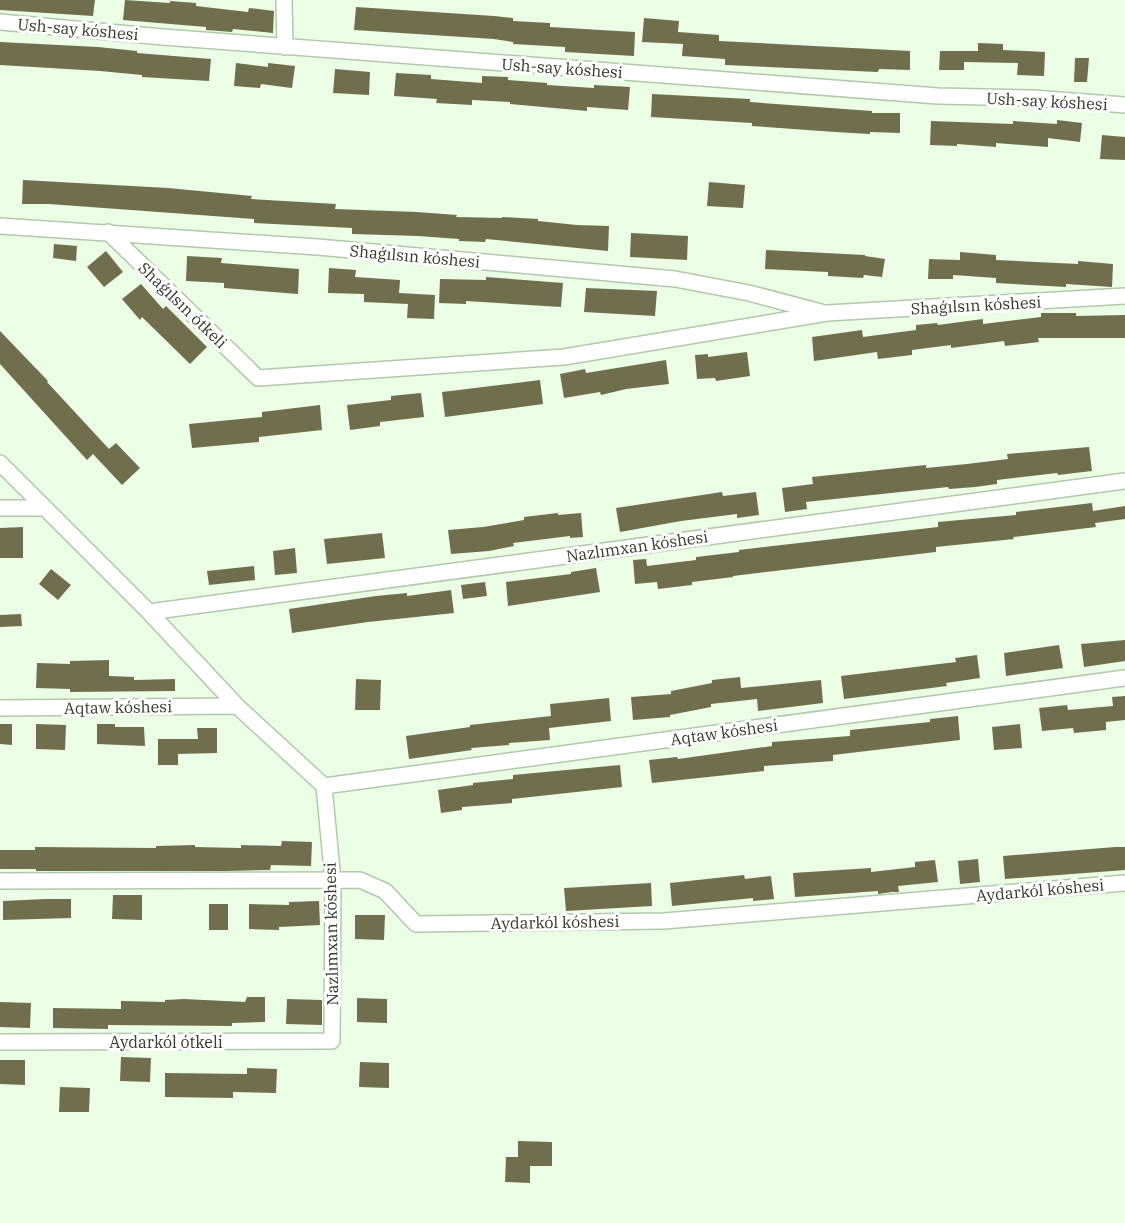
<svg xmlns="http://www.w3.org/2000/svg" width="1125" height="1223" font-family="'IBM Plex Serif',serif">
<style>
.building{fill:#716e4e}
.lines{fill:none;stroke-linecap:round;stroke-linejoin:round}
.minor-casing{stroke:#b2c8aa;stroke-width:18}
.minor{stroke:#fff;stroke-width:15}
.labels{text-anchor:middle;dominant-baseline:central;stroke-width:6;stroke-linejoin:round;paint-order:stroke}
.street-label{font-size:16px;fill:#313a2e;stroke:#fff}
</style>
<rect width="100%" height="100%" fill="#ebfee5"/>
<path class="building" d="M 0,0 L 95,0 L 93,16 L 0,10 Z
M 125,0 L 170,3 L 170,1 L 196,3 L 196,6 L 248,12 L 249,8 L 274,11 L 273,33 L 233,29 L 232,32 L 206,30 L 206,27 L 123,20 Z
M 356,7 L 494,16 L 513,18 L 513,21 L 550,23 L 550,27 L 635,32 L 634,56 L 565,52 L 565,47 L 513,44 L 513,42 L 494,39 L 354,30 Z
M 644,18 L 679,21 L 678,32 L 719,35 L 719,41 L 910,51 L 910,70 L 879,69 L 878,72 L 725,65 L 725,59 L 682,56 L 683,44 L 642,42 Z
M 0,42 L 98,47 L 137,51 L 137,53 L 211,59 L 209,81 L 142,77 L 142,75 L 100,71 L 0,65 Z
M 978,43 L 1003,44 L 1003,50 L 1045,52 L 1044,76 L 1017,75 L 1018,63 L 964,62 L 964,70 L 939,70 L 940,51 L 978,51 Z
M 1075,58 L 1089,58 L 1087,82 L 1074,82 Z
M 236,63 L 268,67 L 268,63 L 295,66 L 292,88 L 261,84 L 260,88 L 234,86 Z
M 335,69 L 370,72 L 369,95 L 333,93 Z
M 396,73 L 431,75 L 431,79 L 482,83 L 482,76 L 508,77 L 508,80 L 547,83 L 547,85 L 594,88 L 594,85 L 630,87 L 628,110 L 587,107 L 587,111 L 510,104 L 510,102 L 472,100 L 472,105 L 436,103 L 437,99 L 394,96 Z
M 652,94 L 750,99 L 750,102 L 872,111 L 872,113 L 900,113 L 900,133 L 870,132 L 870,134 L 835,132 L 752,126 L 752,123 L 651,117 Z
M 1057,120 L 1082,123 L 1080,142 L 1048,138 L 1048,147 L 996,143 L 996,147 L 957,144 L 957,146 L 930,145 L 931,121 L 1013,124 L 1013,121 L 1057,124 Z
M 1102,135 L 1125,137 L 1125,160 L 1100,159 Z
M 23,180 L 168,188 L 252,196 L 251,199 L 336,204 L 335,209 L 417,212 L 457,215 L 456,217 L 502,218 L 502,217 L 538,219 L 538,221 L 577,225 L 609,226 L 608,251 L 486,239 L 485,242 L 459,241 L 459,239 L 418,236 L 352,234 L 352,228 L 254,223 L 254,219 L 49,204 L 22,204 Z
M 709,182 L 745,185 L 743,208 L 707,206 Z
M 631,233 L 688,236 L 687,260 L 630,257 Z
M 54,244 L 77,246 L 76,261 L 53,258 Z
M 766,250 L 865,255 L 865,256 L 885,259 L 882,277 L 864,275 L 863,278 L 828,276 L 828,272 L 765,269 Z
M 106,251 L 123,272 L 104,287 L 87,267 Z
M 960,252 L 996,255 L 996,260 L 1078,264 L 1078,261 L 1113,264 L 1112,287 L 1066,284 L 1066,287 L 996,283 L 996,278 L 953,275 L 953,279 L 928,279 L 929,259 L 960,260 Z
M 187,256 L 222,258 L 221,263 L 299,269 L 298,294 L 224,288 L 224,283 L 186,281 Z
M 329,268 L 356,270 L 355,277 L 400,280 L 399,293 L 435,295 L 434,319 L 407,318 L 408,304 L 364,302 L 364,294 L 328,293 Z
M 486,277 L 563,283 L 561,307 L 466,301 L 466,304 L 439,303 L 440,279 L 486,280 Z
M 141,284 L 163,309 L 166,306 L 207,347 L 190,364 L 142,317 L 140,320 L 122,299 Z
M 586,288 L 657,291 L 655,316 L 584,312 Z
M 1041,313 L 1076,313 L 1076,316 L 1125,315 L 1125,338 L 1038,338 L 1039,342 L 1005,346 L 1004,341 L 951,348 L 951,345 L 912,350 L 912,355 L 878,359 L 877,352 L 814,361 L 812,337 L 862,330 L 863,337 L 916,330 L 916,325 L 937,323 L 938,325 L 983,319 L 983,324 L 1041,317 Z
M 0,331 L 48,381 L 47,382 L 109,449 L 116,443 L 140,468 L 122,485 L 93,454 L 87,460 L 0,364 Z
M 747,352 L 750,376 L 716,381 L 715,378 L 697,379 L 695,355 L 708,354 L 708,357 Z
M 666,360 L 669,384 L 626,389 L 601,395 L 600,392 L 564,398 L 560,374 L 585,369 L 586,373 Z
M 540,380 L 543,404 L 445,417 L 442,392 Z
M 421,393 L 424,417 L 380,422 L 380,426 L 350,430 L 347,405 L 391,400 L 391,396 Z
M 320,405 L 322,430 L 259,437 L 259,442 L 192,448 L 189,424 L 262,417 L 262,412 Z
M 1089,447 L 1092,471 L 1058,475 L 1057,473 L 997,480 L 997,484 L 975,487 L 949,489 L 948,487 L 806,502 L 807,509 L 785,512 L 782,488 L 813,484 L 812,477 L 926,465 L 926,468 L 967,464 L 1008,459 L 1007,454 Z
M 722,492 L 723,496 L 756,492 L 759,515 L 737,518 L 737,514 L 681,521 L 620,532 L 616,508 Z
M 1092,503 L 1093,511 L 1125,506 L 1125,519 L 1095,523 L 1096,527 L 1013,537 L 1014,539 L 936,547 L 936,552 L 733,576 L 733,577 L 692,582 L 692,585 L 658,589 L 657,582 L 635,584 L 633,560 L 646,559 L 647,566 L 696,560 L 696,557 L 739,552 L 739,550 L 938,527 L 938,522 L 1016,515 L 1016,512 Z
M 558,513 L 558,515 L 581,513 L 583,537 L 570,538 L 570,536 L 513,543 L 514,546 L 489,551 L 451,554 L 448,530 L 483,527 L 524,520 L 524,517 Z
M 23,527 L 23,558 L 0,558 L 0,528 Z
M 382,533 L 385,558 L 327,564 L 324,539 Z
M 295,548 L 297,573 L 275,575 L 273,551 Z
M 254,566 L 255,580 L 209,585 L 207,571 Z
M 596,568 L 600,592 L 508,606 L 506,582 L 571,574 L 571,572 Z
M 51,569 L 71,585 L 58,600 L 39,584 Z
M 485,582 L 487,596 L 463,599 L 461,585 Z
M 451,590 L 454,613 L 368,622 L 292,633 L 289,609 L 376,596 L 407,593 L 407,596 Z
M 21,614 L 22,626 L 0,627 L 0,615 Z
M 1125,640 L 1125,661 L 1084,667 L 1081,644 Z
M 1059,645 L 1063,668 L 1006,676 L 1004,653 Z
M 977,655 L 980,678 L 946,683 L 947,686 L 844,699 L 841,676 L 956,662 L 955,658 Z
M 109,660 L 109,676 L 134,677 L 134,680 L 175,679 L 175,691 L 70,692 L 70,689 L 36,688 L 37,663 L 70,664 L 70,661 Z
M 740,677 L 741,688 L 821,680 L 823,703 L 758,711 L 757,699 L 711,704 L 711,707 L 670,715 L 670,717 L 633,720 L 631,697 L 671,694 L 671,691 L 712,683 L 712,680 Z
M 356,679 L 381,680 L 380,710 L 355,710 Z
M 1125,696 L 1125,720 L 1106,722 L 1106,730 L 1074,733 L 1073,728 L 1042,731 L 1039,708 L 1067,705 L 1068,710 L 1113,706 L 1112,697 Z
M 609,698 L 611,721 L 549,728 L 550,740 L 509,743 L 509,745 L 471,748 L 472,750 L 409,759 L 406,736 L 470,727 L 470,725 L 551,716 L 550,704 Z
M 958,716 L 960,740 L 833,755 L 833,761 L 764,766 L 764,771 L 652,783 L 649,760 L 677,757 L 678,759 L 772,746 L 772,742 L 850,736 L 850,730 L 930,722 L 930,719 Z
M 0,724 L 12,724 L 12,745 L 0,744 Z
M 36,724 L 66,725 L 65,750 L 36,749 Z
M 97,724 L 115,724 L 115,727 L 144,727 L 145,746 L 97,744 Z
M 1020,724 L 1022,748 L 994,750 L 992,727 Z
M 197,728 L 217,728 L 217,753 L 178,754 L 178,765 L 158,765 L 158,739 L 198,739 Z
M 620,765 L 622,787 L 512,799 L 512,803 L 462,807 L 462,810 L 441,813 L 438,790 L 473,785 L 473,783 L 513,779 L 513,775 Z
M 282,841 L 312,842 L 311,866 L 271,865 L 270,870 L 227,871 L 36,871 L 36,869 L 0,869 L 0,850 L 35,850 L 35,847 L 156,848 L 156,846 L 195,845 L 195,847 L 241,848 L 241,845 L 281,846 Z
M 1115,847 L 1125,847 L 1125,870 L 1005,879 L 1003,856 Z
M 978,859 L 980,882 L 960,884 L 958,861 Z
M 935,860 L 938,882 L 898,886 L 899,892 L 892,892 L 878,894 L 878,891 L 795,897 L 793,873 L 871,868 L 871,872 L 915,867 L 915,862 Z
M 744,875 L 745,879 L 771,876 L 774,899 L 753,901 L 753,898 L 672,906 L 670,883 Z
M 651,883 L 652,906 L 566,911 L 564,888 Z
M 113,895 L 142,895 L 142,920 L 112,919 Z
M 45,899 L 71,899 L 71,918 L 3,920 L 3,901 Z
M 319,901 L 320,925 L 279,927 L 279,930 L 249,929 L 249,904 L 289,905 L 289,902 Z
M 209,904 L 228,904 L 228,930 L 209,930 Z
M 355,915 L 385,915 L 384,940 L 355,939 Z
M 247,997 L 265,997 L 265,1022 L 232,1023 L 232,1026 L 108,1025 L 108,1029 L 53,1028 L 53,1008 L 121,1009 L 121,1001 L 165,1002 L 165,1000 L 184,999 L 245,1002 Z
M 357,998 L 387,999 L 387,1023 L 357,1022 Z
M 287,999 L 322,1000 L 322,1025 L 286,1024 Z
M 0,1002 L 31,1003 L 30,1028 L 0,1027 Z
M 121,1057 L 151,1058 L 150,1082 L 120,1081 Z
M 0,1060 L 25,1060 L 25,1085 L 0,1084 Z
M 360,1062 L 389,1063 L 389,1088 L 359,1087 Z
M 247,1068 L 277,1069 L 276,1093 L 233,1092 L 233,1098 L 165,1097 L 165,1073 L 247,1074 Z
M 60,1087 L 90,1088 L 89,1112 L 59,1112 Z
M 518,1141 L 552,1142 L 552,1166 L 530,1166 L 530,1183 L 505,1182 L 506,1157 L 518,1157 Z"/>
<g class="lines">
<defs>
<path id="minor" d="M 284,0 L 285,47
M 0,22 L 163,37 L 938,96 L 1033,98 L 1125,105
M 0,226 L 318,247 L 675,279 L 749,293 L 821,312
M 108,232 L 258,378 L 564,357 L 827,313 L 1125,296
M 0,463 L 149,612 L 237,706 L 324,786 L 333,881 L 332,1041 L 0,1042
M 0,508 L 44,508
M 149,612 L 1125,481
M 0,708 L 237,706
M 324,786 L 1125,678
M 0,881 L 360,880 L 385,891 L 416,924 L 664,921 L 1125,883"/>
</defs>
<use href="#minor" class="minor-casing"/>
<use href="#minor" class="minor"/>
</g>
<g class="labels">
<g class="street-label">
<text transform="translate(78 29) rotate(5)">Ush-say kóshesi</text>
<text transform="translate(562 68) rotate(4)">Ush-say kóshesi</text>
<text transform="translate(1047 101) rotate(3)">Ush-say kóshesi</text>
<text transform="translate(415 256) rotate(5)">Shaǵılsın kóshesi</text>
<text transform="translate(183 305) rotate(44)">Shaǵılsın ótkeli</text>
<text transform="translate(976 305) rotate(-3)">Shaǵılsın kóshesi</text>
<text transform="translate(637 546) rotate(-8)">Nazlımxan kóshesi</text>
<text transform="translate(118 707) rotate(-1)">Aqtaw kóshesi</text>
<text transform="translate(724 732) rotate(-8)">Aqtaw kóshesi</text>
<text transform="translate(1040 890) rotate(-5)">Aydarkól kóshesi</text>
<text transform="translate(555 922) rotate(-1)">Aydarkól kóshesi</text>
<text transform="translate(331 934) rotate(-91)">Nazlımxan kóshesi</text>
<text x="166" y="1042">Aydarkól ótkeli</text>
</g>
</g>
</svg>
